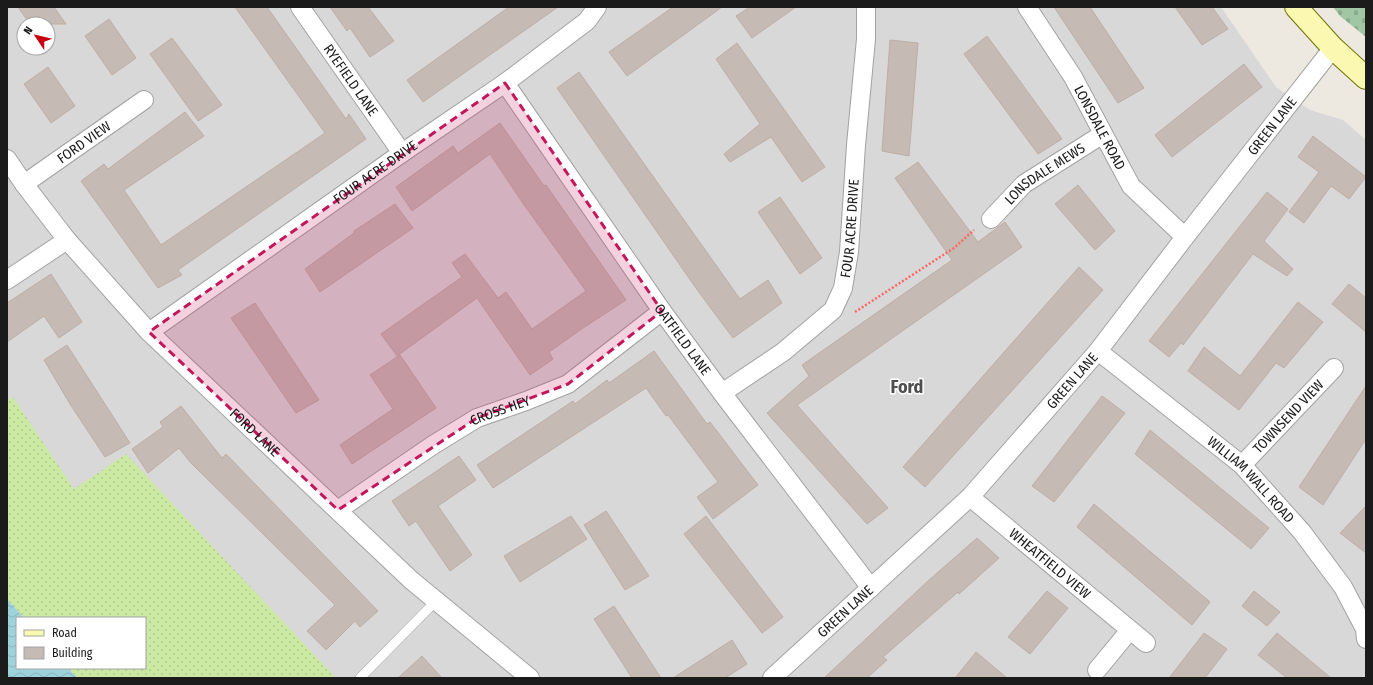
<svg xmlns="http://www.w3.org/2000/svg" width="1373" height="685" font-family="'Fira Sans Condensed',sans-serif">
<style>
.residential{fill:#d9d8d8;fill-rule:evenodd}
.grass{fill:url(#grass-dots)}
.cemetery{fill:url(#cemetery-stones)}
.water{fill:url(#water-waves)}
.building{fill:#c5bab4;stroke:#bfada3}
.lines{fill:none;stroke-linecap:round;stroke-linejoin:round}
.lane-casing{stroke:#a2a2a2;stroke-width:10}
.street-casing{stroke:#a2a2a2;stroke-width:20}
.secondary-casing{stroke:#6e7203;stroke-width:24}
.path{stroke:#fc6763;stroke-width:2.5;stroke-dasharray:2 2;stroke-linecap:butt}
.lane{stroke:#fff;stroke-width:9}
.street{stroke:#fff;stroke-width:18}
.secondary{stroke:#faf8b1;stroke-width:22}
.marked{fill:#c2185b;fill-opacity:0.2;stroke:#c2185b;stroke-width:3;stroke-dasharray:8 5;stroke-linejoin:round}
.labels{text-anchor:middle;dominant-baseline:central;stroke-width:3;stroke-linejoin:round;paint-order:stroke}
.street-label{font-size:14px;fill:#1b1b1b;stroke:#fff}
.district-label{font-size:18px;font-weight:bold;fill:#4e4e4e;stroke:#fff}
</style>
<defs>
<pattern id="grass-dots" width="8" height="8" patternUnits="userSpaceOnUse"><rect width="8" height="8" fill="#cce9a4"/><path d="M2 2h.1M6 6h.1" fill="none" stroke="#afc78d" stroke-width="1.8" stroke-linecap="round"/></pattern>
<pattern id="cemetery-stones" width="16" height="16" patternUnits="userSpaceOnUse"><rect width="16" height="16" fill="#a1c6a4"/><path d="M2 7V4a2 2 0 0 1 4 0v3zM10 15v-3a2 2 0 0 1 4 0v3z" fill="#8aaa8d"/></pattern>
<pattern id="water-waves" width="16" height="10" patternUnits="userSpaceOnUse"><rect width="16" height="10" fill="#9fd3dc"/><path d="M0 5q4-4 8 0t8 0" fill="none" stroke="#88b5bc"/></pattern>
</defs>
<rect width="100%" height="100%" fill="#ede8e0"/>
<path class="residential" d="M 7,7 L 1221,7 L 1276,87 L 1310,110 L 1343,120 L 1366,140 L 1366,678 L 77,678 L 68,668 L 145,668 L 145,618 L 24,618 L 7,599 ZM 24,24 L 48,24 L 48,48 L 24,48 Z"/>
<path class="grass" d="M 13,397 L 74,489 L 126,454 L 336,678 L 77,678 L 68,668 L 145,668 L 145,618 L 24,618 L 7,599 L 7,401 Z"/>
<path class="cemetery" d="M 1333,7 L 1366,7 L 1366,37 L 1340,16 Z"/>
<path class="water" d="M 7,599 L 24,618 L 17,618 L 17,668 L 68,668 L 77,678 L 9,678 L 7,676 Z"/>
<path class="building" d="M 18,7 L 54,7 L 66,24 L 30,24 Z
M 235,7 L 267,7 L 346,119 L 349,114 L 366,139 L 178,270 L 182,275 L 158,288 L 81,181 L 104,164 L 108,169 L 185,112 L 204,136 L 124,190 L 161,245 L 325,133 Z
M 330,7 L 368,7 L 394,41 L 370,57 L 350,28 L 347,31 Z
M 509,7 L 558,7 L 423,102 L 407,80 Z
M 673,7 L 722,7 L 627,76 L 609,52 Z
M 750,7 L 796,7 L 752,38 L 736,16 Z
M 1054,7 L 1090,7 L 1144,88 L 1118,103 Z
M 1175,7 L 1212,7 L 1228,29 L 1202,45 Z
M 109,19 L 136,58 L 112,75 L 85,36 Z
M 987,36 L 1062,139 L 1038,154 L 964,54 Z
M 172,38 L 222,105 L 198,121 L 150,54 Z
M 890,40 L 918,43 L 909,156 L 882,151 Z
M 737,43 L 825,167 L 802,182 L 771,137 L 730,162 L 724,154 L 760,124 L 716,59 Z
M 1244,64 L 1262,87 L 1172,157 L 1155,135 Z
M 48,67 L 75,106 L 51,123 L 24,84 Z
M 579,72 L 740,299 L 768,280 L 782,303 L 733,338 L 698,291 L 557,88 Z
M 500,123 L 544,186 L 546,185 L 626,300 L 583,328 L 549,352 L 553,359 L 530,375 L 477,298 L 397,356 L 381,334 L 462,277 L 452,263 L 465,254 L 498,298 L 506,292 L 532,329 L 586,291 L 522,202 L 490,154 L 412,211 L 396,187 L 453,146 L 458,153 Z
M 1313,136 L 1366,177 L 1349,199 L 1331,186 L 1304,223 L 1289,212 L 1319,172 L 1298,157 Z
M 918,162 L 978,242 L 1005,222 L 1022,247 L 797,405 L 888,508 L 867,524 L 767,413 L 809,376 L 802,365 L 952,260 L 895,178 Z
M 1078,185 L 1115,231 L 1095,250 L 1055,204 Z
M 1267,192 L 1288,209 L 1264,241 L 1293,269 L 1287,276 L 1253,254 L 1183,345 L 1181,343 L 1169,357 L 1149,341 Z
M 780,197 L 822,258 L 800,274 L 758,212 Z
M 395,204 L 413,228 L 320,292 L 305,269 L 354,233 L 354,231 Z
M 1079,267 L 1103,290 L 925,487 L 903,467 Z
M 51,274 L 82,322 L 59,338 L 44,316 L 7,342 L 7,303 Z
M 1349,284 L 1366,298 L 1366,332 L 1332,304 Z
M 1298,302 L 1323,322 L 1284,368 L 1276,363 L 1239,410 L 1188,371 L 1204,347 L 1240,376 Z
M 255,303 L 319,400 L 296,413 L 231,318 Z
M 67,345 L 130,443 L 105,457 L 70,404 L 44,360 Z
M 654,351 L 707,424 L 710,422 L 758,485 L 713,519 L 697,497 L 718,482 L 668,415 L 666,416 L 646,388 L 493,488 L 477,465 L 573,401 L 575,404 L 607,380 L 609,383 Z
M 400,355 L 436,408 L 352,464 L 340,445 L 393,409 L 370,375 Z
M 1366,386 L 1366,439 L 1323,505 L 1299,487 Z
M 1102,396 L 1125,413 L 1054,502 L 1032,486 Z
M 181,406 L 222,458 L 226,454 L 378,611 L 360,627 L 355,621 L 326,650 L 307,631 L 335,605 L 190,462 L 179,448 L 148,473 L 132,449 L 163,427 L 160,422 Z
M 1150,430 L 1269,528 L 1251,549 L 1135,454 Z
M 459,456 L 476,480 L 438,506 L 472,555 L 450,571 L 416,521 L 409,526 L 392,501 Z
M 1094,504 L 1210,602 L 1192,625 L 1077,527 Z
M 1366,506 L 1366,553 L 1340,533 Z
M 606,511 L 649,576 L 625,590 L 584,525 Z
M 571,516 L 587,539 L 520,582 L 504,556 Z
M 706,516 L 783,617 L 762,633 L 684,534 Z
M 977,538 L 999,558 L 959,594 L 958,592 L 883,657 L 887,660 L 867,678 L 824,678 L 929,580 Z
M 1047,591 L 1068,608 L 1030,654 L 1008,637 Z
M 1254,591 L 1280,612 L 1267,626 L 1242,606 Z
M 614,606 L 661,678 L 632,678 L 594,619 Z
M 1204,633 L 1227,649 L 1205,678 L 1169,678 Z
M 1277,633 L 1331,678 L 1287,678 L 1258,655 Z
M 732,640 L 747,664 L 725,678 L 673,678 Z
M 976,652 L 1007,678 L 955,678 Z
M 422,656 L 442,678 L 398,678 Z"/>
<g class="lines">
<defs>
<path id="lane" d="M 360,678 L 436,601"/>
<g id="street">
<path id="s1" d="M 300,7 L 402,153"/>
<path id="s2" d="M 1027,7 L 1073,77 L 1131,186 L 1185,237"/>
<path id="s3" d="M 505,83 L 662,311 L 722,393 L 871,588"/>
<path id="s4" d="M 7,159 L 24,184 L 67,240 L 149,332 L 411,580 L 530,678"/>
<path id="s5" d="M 24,184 L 144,100"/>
<path id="s6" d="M 991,219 L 1024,184 L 1103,134"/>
<path d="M 7,280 L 67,240"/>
<path id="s7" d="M 149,332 L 402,153 L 505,83 L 587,21 L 597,7"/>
<path id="s8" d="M 1098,351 L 1242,465 L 1302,532 L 1343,587 L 1365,629 L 1366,639"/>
<path id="s9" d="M 722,393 L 783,352 L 833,310 L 843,288 L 849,252 L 856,145 L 866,39 L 866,7"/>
<path id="s10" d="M 1242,465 L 1334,368"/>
<path id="s11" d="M 970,497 L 1146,643"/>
<path id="s12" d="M 338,510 L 433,445 L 477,418 L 526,401 L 568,384 L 662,311"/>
<path d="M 1097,670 L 1130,630"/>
<path id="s13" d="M 772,678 L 970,497 L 1098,351 L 1185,237 L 1333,48"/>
</g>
<path id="secondary" d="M 1296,7 L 1333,48 L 1366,78"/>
</defs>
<use href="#lane" class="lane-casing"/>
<use href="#street" class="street-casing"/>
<use href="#secondary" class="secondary-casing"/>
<path class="path" d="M 855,312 L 954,248 L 974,230"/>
<use href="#lane" class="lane"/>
<use href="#street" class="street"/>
<use href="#secondary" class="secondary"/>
</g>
<path class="marked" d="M 505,83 L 662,311 L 568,384 L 477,418 L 338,510 L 149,332 Z"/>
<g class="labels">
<g class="street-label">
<text stroke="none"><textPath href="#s1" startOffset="89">RYEFIELD LANE</textPath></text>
<text stroke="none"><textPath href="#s13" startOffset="747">GREEN LANE</textPath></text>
<text stroke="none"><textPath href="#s2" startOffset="141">LONSDALE ROAD</textPath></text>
<text stroke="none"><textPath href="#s5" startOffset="73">FORD VIEW</textPath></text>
<text stroke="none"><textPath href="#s7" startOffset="277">FOUR ACRE DRIVE</textPath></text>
<text stroke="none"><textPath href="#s6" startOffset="71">LONSDALE MEWS</textPath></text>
<text stroke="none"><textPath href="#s9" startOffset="223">FOUR ACRE DRIVE</textPath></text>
<text stroke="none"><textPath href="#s3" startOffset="312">OATFIELD LANE</textPath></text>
<text stroke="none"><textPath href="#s13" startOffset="423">GREEN LANE</textPath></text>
<text stroke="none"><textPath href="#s12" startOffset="191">CROSS HEY</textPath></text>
<text stroke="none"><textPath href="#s10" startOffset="67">TOWNSEND VIEW</textPath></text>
<text stroke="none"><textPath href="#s4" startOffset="370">FORD LANE</textPath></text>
<text stroke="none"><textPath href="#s8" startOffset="200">WILLIAM WALL ROAD</textPath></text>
<text stroke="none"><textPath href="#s11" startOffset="104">WHEATFIELD VIEW</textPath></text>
<text stroke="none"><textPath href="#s13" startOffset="99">GREEN LANE</textPath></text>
</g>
<g class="district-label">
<text x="907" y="387">Ford</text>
</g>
</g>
<rect width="1373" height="685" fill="none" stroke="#1b1b1b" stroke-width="16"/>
<rect x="16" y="617" width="130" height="52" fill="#ffffff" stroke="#a4a4a4"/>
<rect x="24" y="630" width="20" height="6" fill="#faf8b1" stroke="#a4a4a4"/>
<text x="52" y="637" font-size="12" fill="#1b1b1b">Road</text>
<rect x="24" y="647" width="20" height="12" fill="#c5bab4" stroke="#a4a4a4"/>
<text x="52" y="657" font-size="12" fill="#1b1b1b">Building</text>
<g transform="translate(36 36) rotate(305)"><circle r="19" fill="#ffffff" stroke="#a4a4a4"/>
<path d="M0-3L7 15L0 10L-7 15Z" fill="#c7000f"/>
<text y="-6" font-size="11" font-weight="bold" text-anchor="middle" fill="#1b1b1b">N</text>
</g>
</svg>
